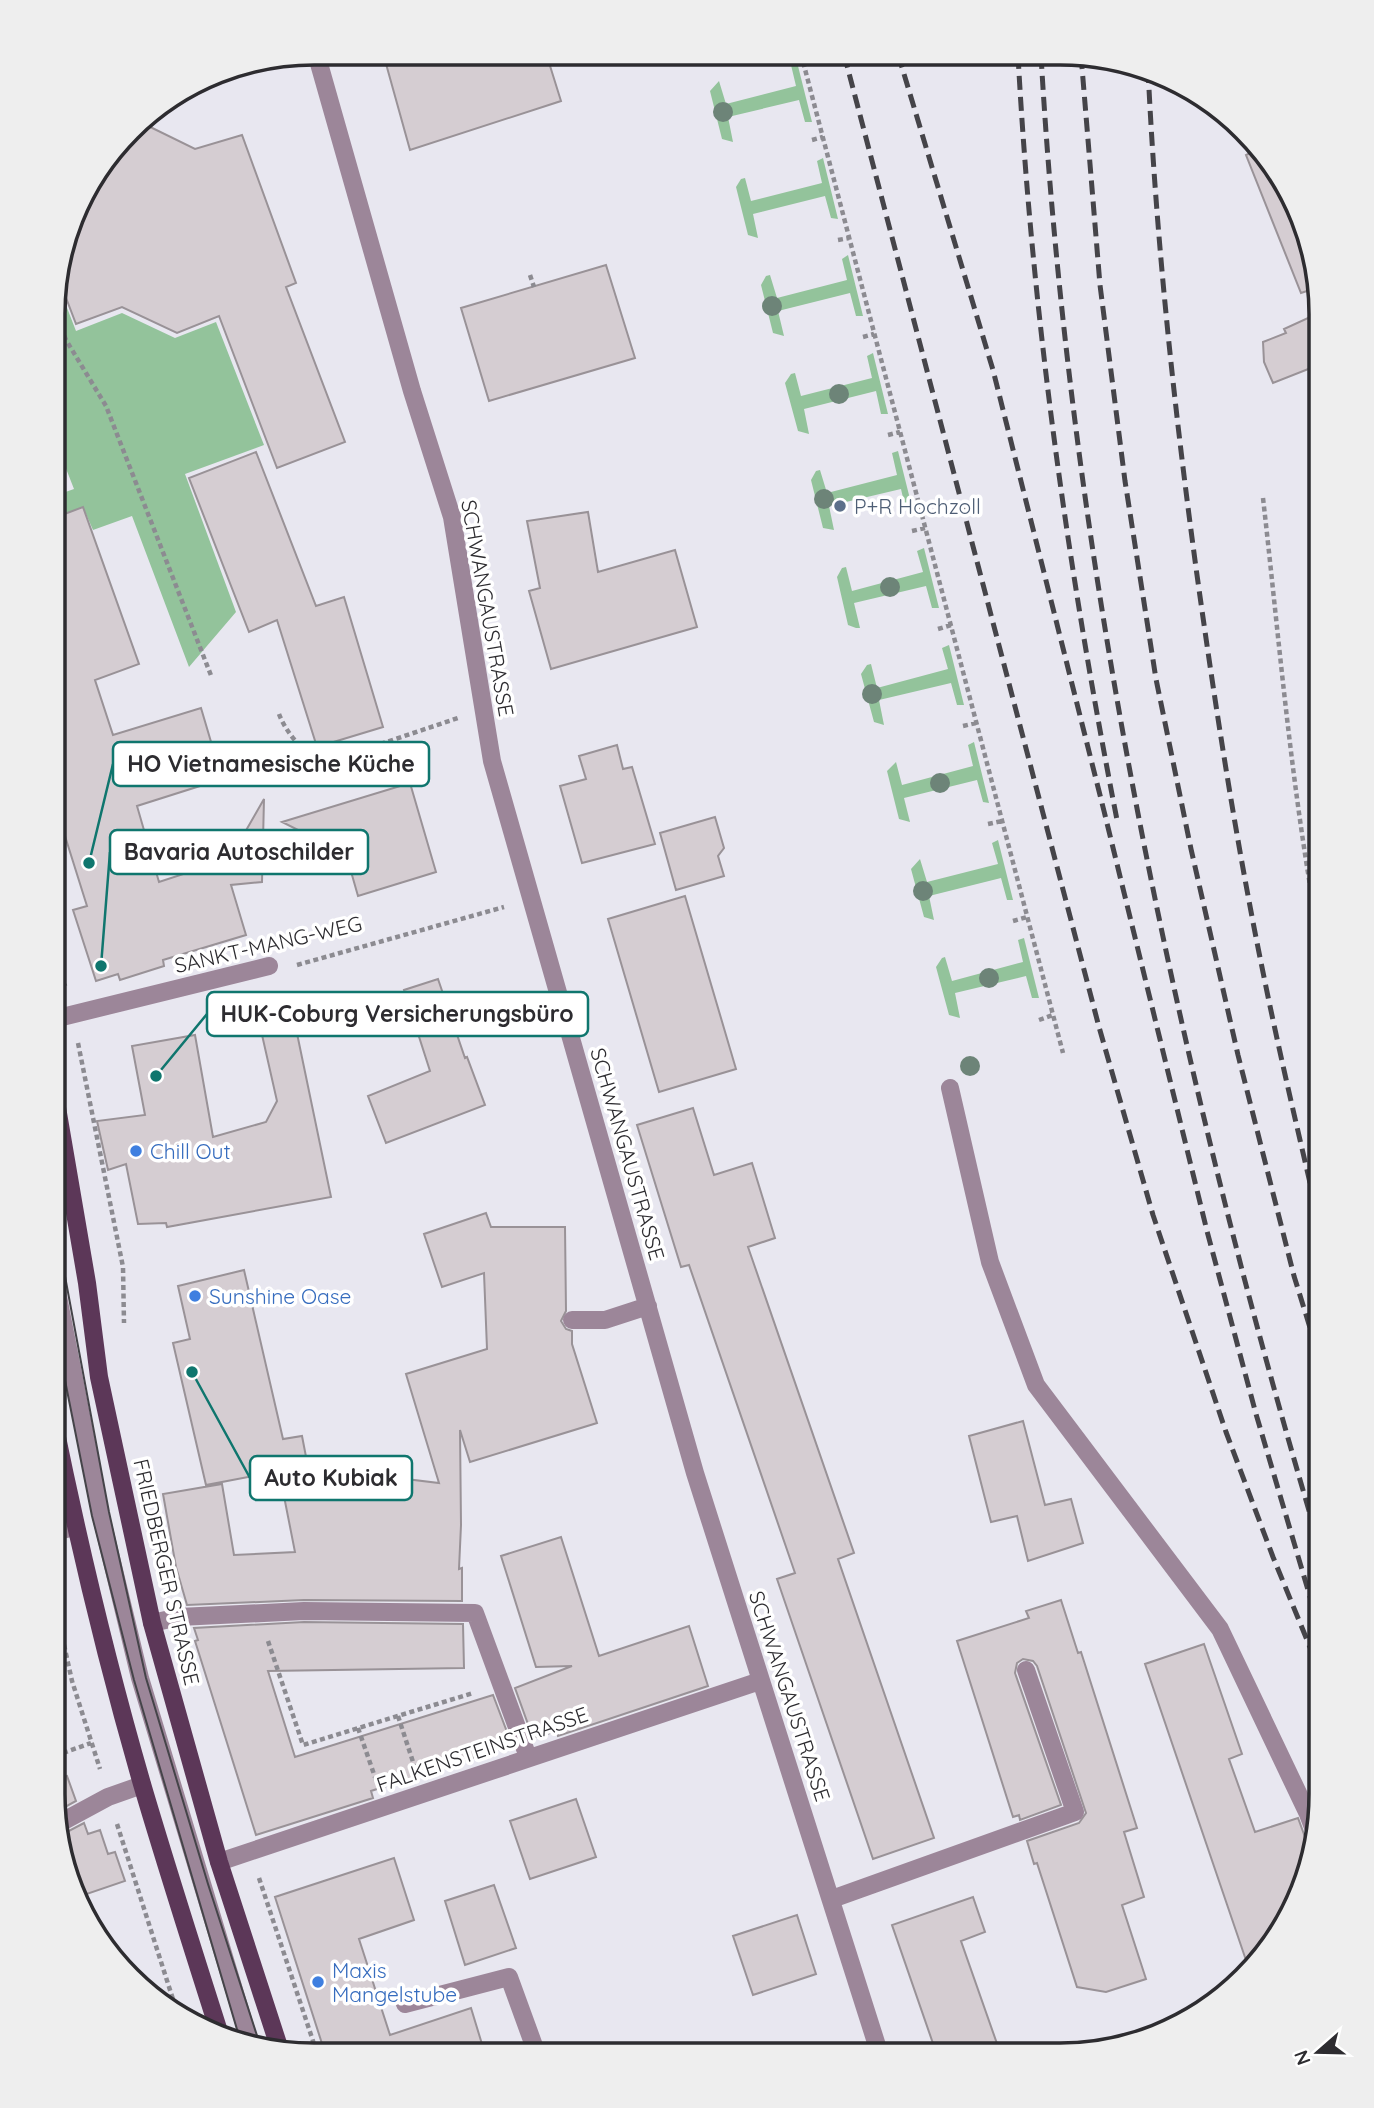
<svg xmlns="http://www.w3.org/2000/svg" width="1374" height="2108" font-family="Quicksand,sans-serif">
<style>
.green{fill:#93c39b}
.building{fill:#d5cdd2;stroke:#999297;stroke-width:2}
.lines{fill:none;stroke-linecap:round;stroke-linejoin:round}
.path{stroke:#8c8b91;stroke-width:4.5;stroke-dasharray:5 3.5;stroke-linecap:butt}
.minor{stroke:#9c8699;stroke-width:18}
.major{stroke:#5c3758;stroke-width:18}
.tram{stroke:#454449;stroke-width:2}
.rail{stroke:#454449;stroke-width:5;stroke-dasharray:14 7;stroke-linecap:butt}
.tree{fill:#6d8478}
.service-dot{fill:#5c6f8a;stroke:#fff;stroke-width:2.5}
.shop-dot{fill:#3f7fe0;stroke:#fff;stroke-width:2.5}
.labels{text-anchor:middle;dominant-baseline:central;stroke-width:7;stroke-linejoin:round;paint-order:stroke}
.service-label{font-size:21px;fill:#4e5e75;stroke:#fff;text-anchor:start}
.street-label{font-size:21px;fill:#2d2c30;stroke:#fff}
.shop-label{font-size:21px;fill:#366cbe;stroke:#fff;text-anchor:start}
.rim{fill:none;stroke:#2d2c30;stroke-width:3.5}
.leader{fill:none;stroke:#0f766e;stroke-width:2.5}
.callout-dot{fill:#0f766e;stroke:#fff;stroke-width:2.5}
.callout{fill:#fff;stroke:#0f766e;stroke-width:2.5}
.callout-label{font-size:23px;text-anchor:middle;font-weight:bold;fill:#2d2c30}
</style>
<rect width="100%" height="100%" fill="#e8e7f0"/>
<path class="green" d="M 797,62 L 812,122 L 805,122 L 799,100 L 728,117 L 733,142 L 722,139 L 710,91 L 719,81 L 726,104 L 796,86 L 791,65 Z
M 823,158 L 838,219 L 831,218 L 825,196 L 753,214 L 758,238 L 748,235 L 736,187 L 741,179 L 745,178 L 751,201 L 822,183 L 817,161 Z
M 848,255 L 863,316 L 856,316 L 850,293 L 778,311 L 784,336 L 773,333 L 761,285 L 766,276 L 770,275 L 777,298 L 847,280 L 842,259 Z
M 55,277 L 76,331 L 122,313 L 175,338 L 216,322 L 264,445 L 185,474 L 236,612 L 189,667 L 132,516 L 93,530 L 83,507 L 54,518 L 54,496 L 74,489 L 54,438 Z
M 873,353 L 888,414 L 881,414 L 876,391 L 804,409 L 809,434 L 798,431 L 785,383 L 791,374 L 795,373 L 801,396 L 872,378 L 867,356 Z
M 898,451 L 913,511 L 906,511 L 901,489 L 829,506 L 834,530 L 823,528 L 811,480 L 816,471 L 820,470 L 827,493 L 897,475 L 892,453 Z
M 924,548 L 939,608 L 932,608 L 926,586 L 854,603 L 860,628 L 856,628 L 848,625 L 837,577 L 842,568 L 846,567 L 852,591 L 923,572 L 917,551 Z
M 949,645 L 964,705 L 957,705 L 951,683 L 879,700 L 884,725 L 874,722 L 861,674 L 867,665 L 871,664 L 877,688 L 948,669 L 942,648 Z
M 974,742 L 989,803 L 983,802 L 977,780 L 904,798 L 910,822 L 899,819 L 887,771 L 896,762 L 902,785 L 973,766 L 968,745 Z
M 998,840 L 1013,900 L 1007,900 L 1001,878 L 929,896 L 934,920 L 924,917 L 911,869 L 920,859 L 927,882 L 998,864 L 992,843 Z
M 1024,938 L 1039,998 L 1032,998 L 1026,976 L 955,993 L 960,1018 L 949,1015 L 936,967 L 942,958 L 945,957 L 952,981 L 1023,962 L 1018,940 Z"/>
<path class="building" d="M 383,53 L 546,53 L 561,101 L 410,150 Z
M 138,121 L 195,149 L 242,135 L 296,283 L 286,287 L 345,442 L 277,468 L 219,316 L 177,333 L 122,307 L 76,324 L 57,274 L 80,198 Z
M 1261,148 L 1267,154 L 1301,213 L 1316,288 L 1301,293 L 1246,155 Z
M 606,265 L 635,358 L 489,401 L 461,308 Z
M 1321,312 L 1321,364 L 1273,383 L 1264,362 L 1263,342 L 1286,333 L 1284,329 Z
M 256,452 L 316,606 L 344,597 L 383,727 L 317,747 L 277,620 L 249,632 L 189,478 Z
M 83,507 L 139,664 L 95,680 L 113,735 L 201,708 L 222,779 L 137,806 L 159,882 L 223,861 L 225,867 L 264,799 L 262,882 L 231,885 L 246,935 L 163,960 L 164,966 L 120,980 L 118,974 L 96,981 L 73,910 L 87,906 L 54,801 L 54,518 Z
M 588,512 L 598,572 L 675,550 L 697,627 L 551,669 L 529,591 L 540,588 L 527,521 Z
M 617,745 L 623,769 L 632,767 L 655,844 L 582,863 L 560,786 L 586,779 L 579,756 Z
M 410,783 L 436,872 L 358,896 L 346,854 L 282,822 Z
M 715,817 L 724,848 L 718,856 L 724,876 L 676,890 L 660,833 Z
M 685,896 L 736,1069 L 659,1092 L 608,919 Z
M 438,979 L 465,1058 L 467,1057 L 485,1105 L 386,1143 L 368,1096 L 430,1071 L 404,990 Z
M 294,1019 L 331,1197 L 167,1227 L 166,1223 L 138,1224 L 126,1164 L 108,1170 L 97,1121 L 145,1115 L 132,1046 L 195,1035 L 213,1137 L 266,1122 L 277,1101 L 260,1026 Z
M 693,1108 L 714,1175 L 752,1163 L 775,1238 L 748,1247 L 854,1553 L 838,1559 L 934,1838 L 873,1859 L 777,1579 L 795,1573 L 689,1265 L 681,1267 L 637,1125 Z
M 486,1213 L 491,1227 L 565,1227 L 566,1311 L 561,1321 L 566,1329 L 572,1331 L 572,1344 L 597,1423 L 470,1462 L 460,1430 L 461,1525 L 459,1569 L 462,1568 L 462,1601 L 304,1600 L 187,1605 L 176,1567 L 163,1494 L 222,1484 L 234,1555 L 295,1552 L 279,1471 L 206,1485 L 173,1343 L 190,1339 L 178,1286 L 244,1270 L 283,1439 L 302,1436 L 308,1467 L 439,1483 L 406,1374 L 487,1349 L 484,1273 L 442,1287 L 424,1234 Z
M 1023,1421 L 1045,1505 L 1071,1499 L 1083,1543 L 1028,1561 L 1017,1516 L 991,1522 L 969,1436 Z
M 561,1537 L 599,1656 L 689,1626 L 708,1686 L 558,1736 L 557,1731 L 533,1738 L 515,1688 L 572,1666 L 536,1667 L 501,1556 Z
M 1061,1600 L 1078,1653 L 1081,1652 L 1137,1828 L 1124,1832 L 1144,1897 L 1122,1905 L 1146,1979 L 1106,1992 L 1077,1987 L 1037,1863 L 1034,1864 L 1027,1841 L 1079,1823 L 1086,1813 L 1037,1666 L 1033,1661 L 1023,1659 L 1017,1663 L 1015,1673 L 1061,1805 L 1020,1820 L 1019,1815 L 1013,1817 L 957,1641 L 1029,1618 L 1026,1611 Z
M 304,1622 L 463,1624 L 464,1668 L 268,1671 L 295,1757 L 493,1695 L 512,1745 L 371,1791 L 373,1798 L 256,1835 L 195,1641 L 198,1640 L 194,1628 Z
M 1204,1644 L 1242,1754 L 1229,1759 L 1255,1832 L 1298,1818 L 1312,1856 L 1308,1879 L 1277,1940 L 1249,1969 L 1145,1664 Z
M 67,1776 L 76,1801 L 56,1812 L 53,1780 Z
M 576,1799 L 596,1857 L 530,1879 L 510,1821 Z
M 84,1823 L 88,1834 L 100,1830 L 108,1854 L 115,1852 L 125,1881 L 75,1898 L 61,1835 Z
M 394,1858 L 414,1920 L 359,1939 L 390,2035 L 471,2008 L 485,2054 L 325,2053 L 275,1897 Z
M 494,1885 L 516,1948 L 465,1965 L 445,1901 Z
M 973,1897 L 985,1932 L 961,1941 L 1001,2055 L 937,2055 L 892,1925 Z
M 797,1915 L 816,1974 L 753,1995 L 733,1936 Z"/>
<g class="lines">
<path class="path" d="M 801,54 L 1063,1053
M 812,140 L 823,137
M 838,240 L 849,238
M 530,275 L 534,287
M 55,312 L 66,340 L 106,406 L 212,678
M 863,337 L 874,334
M 888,435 L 900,432
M 1263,498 C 1280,647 1292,798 1321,946
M 912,531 L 925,528
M 938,629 L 951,625
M 279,714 C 286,733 306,756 324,763 L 458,718
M 963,726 L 976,723
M 988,824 L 1002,821
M 1013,921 L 1027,917
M 54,943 L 65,986
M 297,965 L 504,907
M 1039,1020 L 1053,1015
M 78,1043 L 123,1267 L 124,1323
M 53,1595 L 72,1681 L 100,1769
M 268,1641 L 303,1745 L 473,1693
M 398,1716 L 415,1768
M 358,1728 L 376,1780
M 63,1753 L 91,1743
M 117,1824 L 178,2015
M 259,1878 L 317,2053"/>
<path class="minor" d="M 316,53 L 412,391 L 452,517 L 492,761 L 695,1473 L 880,2055
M 54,1019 L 269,966
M 950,1088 L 990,1262 L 1036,1385 L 1220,1629 L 1308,1814 L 1316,1835
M 53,1271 L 100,1512 L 140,1678 L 251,2046
M 572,1320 L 605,1320 L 648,1306
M 53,1532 L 75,1527
M 152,1623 L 179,1617 L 304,1611 L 475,1613 L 528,1757
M 58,1824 L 108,1797 L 142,1785
M 219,1862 L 760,1681
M 832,1899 L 1075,1812 L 1026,1670
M 405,2004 L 509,1977 L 537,2054"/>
<path class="major" d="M 54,1090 L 87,1283 L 99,1377 L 152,1623 L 219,1862 L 281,2053
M 53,1418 C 78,1541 107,1663 142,1784 C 167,1869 194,1953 221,2038"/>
<path class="tram" d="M 53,1212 L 109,1512 L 146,1678 L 208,1884 L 261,2048
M 53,1320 L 92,1516 L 134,1680 L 241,2043"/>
<path class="rail" d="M 844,54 L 1099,1027 L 1153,1215 L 1226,1432 L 1273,1557 L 1321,1674
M 898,54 L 993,370 L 1104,811 L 1207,1231 L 1256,1414 L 1321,1634
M 1018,55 C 1032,313 1068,571 1118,825
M 1041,55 C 1070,560 1176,1067 1321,1551
M 1081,55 L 1100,285 L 1125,481 L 1156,679 L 1191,849 L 1238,1055 L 1294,1276 L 1321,1363
M 1148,69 C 1156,238 1174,407 1197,575 C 1216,711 1237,847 1265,982 C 1282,1065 1302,1148 1321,1230"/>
</g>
<g class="tree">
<circle cx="723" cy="112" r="10"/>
<circle cx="772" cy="306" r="10"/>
<circle cx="839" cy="394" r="10"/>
<circle cx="824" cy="499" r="10"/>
<circle cx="890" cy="587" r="10"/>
<circle cx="872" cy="694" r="10"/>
<circle cx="940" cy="783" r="10"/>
<circle cx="923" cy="891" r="10"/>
<circle cx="989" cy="978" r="10"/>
<circle cx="970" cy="1066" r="10"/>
</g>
<circle class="service-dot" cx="840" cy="506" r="7"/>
<g class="shop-dot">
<circle cx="136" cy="1151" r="7"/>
<circle cx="195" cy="1296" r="7"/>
<circle cx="318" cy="1982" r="7"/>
</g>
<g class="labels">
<g class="service-label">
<text x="854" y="506">P+R Hochzoll</text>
</g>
<g class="street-label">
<text transform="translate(488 608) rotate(80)">SCHWANGAUSTRASSE</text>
<text transform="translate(268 944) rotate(-13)">SANKT-MANG-WEG</text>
<text transform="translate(628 1154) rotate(74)">SCHWANGAUSTRASSE</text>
<text transform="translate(167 1572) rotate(77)">FRIEDBERGER STRASSE</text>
<text transform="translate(790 1696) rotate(72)">SCHWANGAUSTRASSE</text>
<text transform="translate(482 1749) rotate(-19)">FALKENSTEINSTRASSE</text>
</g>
<g class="shop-label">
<text x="150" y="1151">Chill Out</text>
<text x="209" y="1296">Sunshine Oase</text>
<text x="332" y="1970">Maxis<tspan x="332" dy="24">Mangelstube</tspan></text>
</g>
</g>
<path d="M0 0H1374V2108H0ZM314 65H1060A249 249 0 0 1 1309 314V1794A249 249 0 0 1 1060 2043H314A249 249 0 0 1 65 1794V314A249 249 0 0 1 314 65Z" fill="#eee" fill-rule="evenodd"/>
<path class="rim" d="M314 65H1060A249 249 0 0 1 1309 314V1794A249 249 0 0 1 1060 2043H314A249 249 0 0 1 65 1794V314A249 249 0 0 1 314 65Z"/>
<path class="leader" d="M89 863L113 764M101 966L110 852M156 1076L207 1014M192 1372L250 1478"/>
<g class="callout-dot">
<circle cx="89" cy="863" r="7"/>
<circle cx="101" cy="966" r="7"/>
<circle cx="156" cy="1076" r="7"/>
<circle cx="192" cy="1372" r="7"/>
</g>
<g class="callout">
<rect x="113" y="742" width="316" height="44" rx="7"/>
<rect x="110" y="830" width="258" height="44" rx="7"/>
<rect x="207" y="992" width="381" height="44" rx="7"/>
<rect x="250" y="1456" width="162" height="44" rx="7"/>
</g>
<g class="callout-label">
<text x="271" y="772">HO Vietnamesische Küche</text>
<text x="239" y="860">Bavaria Autoschilder</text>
<text x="397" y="1022">HUK-Coburg Versicherungsbüro</text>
<text x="331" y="1486">Auto Kubiak</text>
</g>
<g transform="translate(1318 2052) rotate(250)" stroke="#ffffff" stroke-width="5" paint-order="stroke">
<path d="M0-5L12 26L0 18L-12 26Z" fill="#2d2c30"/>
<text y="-10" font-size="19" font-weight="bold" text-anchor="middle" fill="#2d2c30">N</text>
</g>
</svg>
